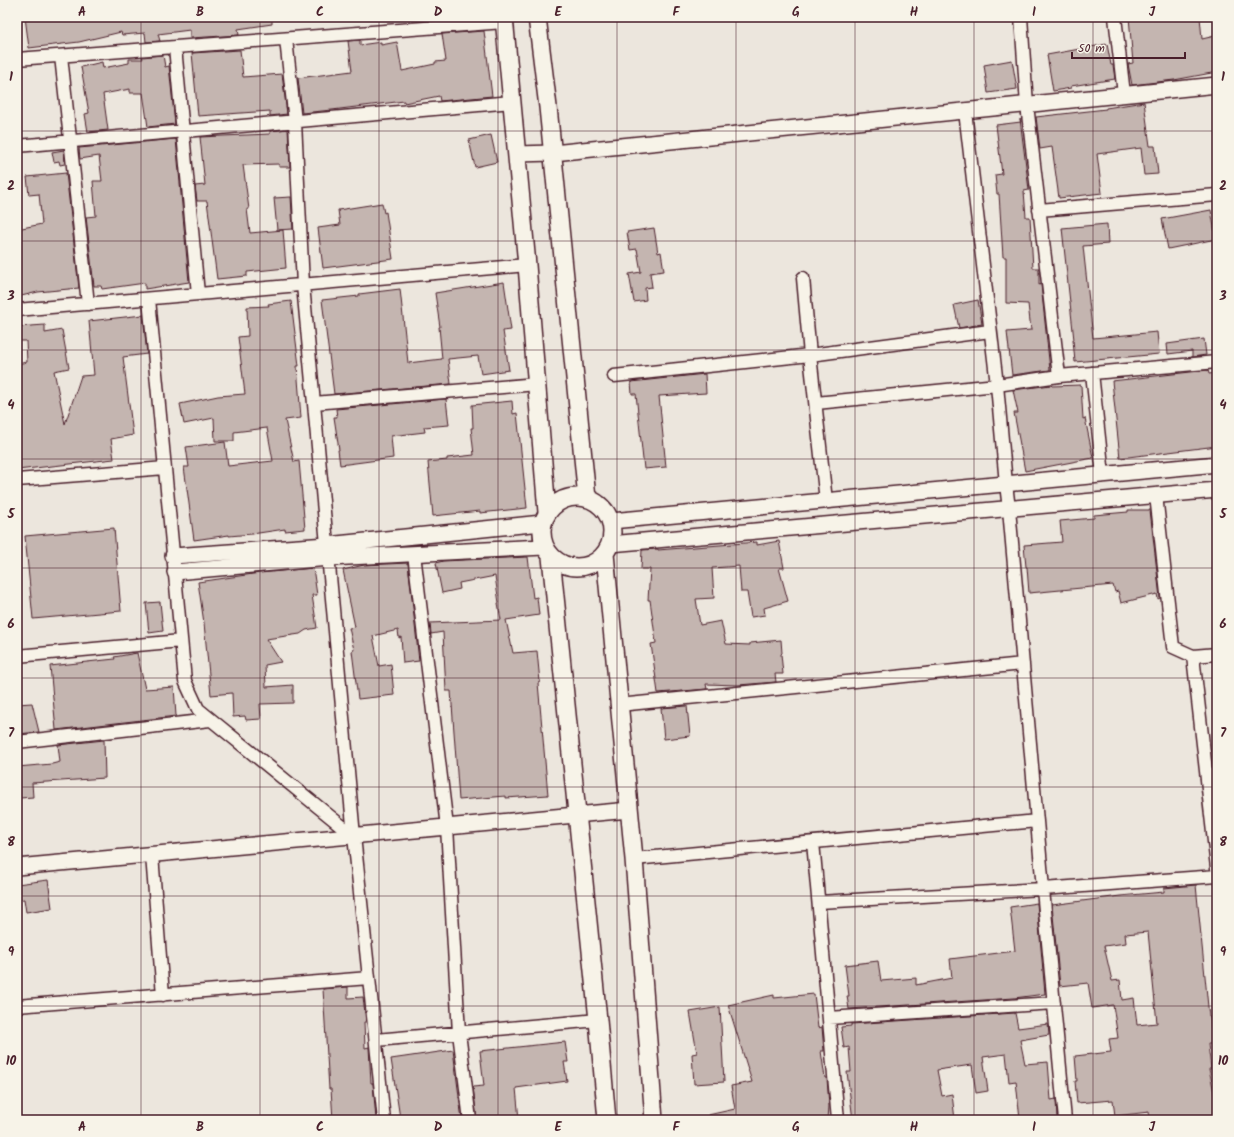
<svg xmlns="http://www.w3.org/2000/svg" width="1234" height="1137" font-family="Kalam,sans-serif">
<style>
.building{fill:#c4b5b0;stroke:#4a1f2b;fill-rule:evenodd}
.lines{fill:none;stroke-linecap:round;stroke-linejoin:round}
.minor-casing{stroke:#4a1f2b;stroke-width:15}
.tertiary-casing{stroke:#4a1f2b;stroke-width:18}
.secondary-casing{stroke:#4a1f2b;stroke-width:20}
.minor{stroke:#f7f3e8;stroke-width:12}
.tertiary{stroke:#f7f3e8;stroke-width:15}
.secondary{stroke:#f7f3e8;stroke-width:17}
.grid{fill:none;stroke:#4a1f2b;stroke-width:1;stroke-opacity:0.55}
.neatline{fill:none;stroke:#4a1f2b;stroke-width:1.5}
.grid-label{font-size:13px;text-anchor:middle;font-weight:bold;fill:#4a1f2b}
</style>
<rect width="100%" height="100%" fill="#ece6dd"/>
<filter id="ink" filterUnits="userSpaceOnUse"><feTurbulence type="fractalNoise" baseFrequency=".025" numOctaves="2"/><feDisplacementMap in="SourceGraphic" scale="8" xChannelSelector="R" yChannelSelector="G"/><feConvolveMatrix kernelMatrix="1 2 1 2 8 2 1 2 1" color-interpolation-filters="sRGB"/></filter>
<g filter="url(#ink)">
<path class="building" d="M 25,17 L 272,17 L 272,24 L 238,29 L 239,35 L 190,38 L 190,30 L 158,34 L 160,41 L 146,42 L 145,33 L 122,35 L 121,32 L 79,42 L 29,48 Z
M 1129,17 L 1200,17 L 1202,39 L 1215,36 L 1217,44 L 1217,72 L 1174,80 L 1132,85 L 1128,64 L 1133,63 Z
M 484,31 L 492,96 L 440,101 L 439,96 L 404,103 L 404,101 L 332,110 L 302,113 L 298,78 L 352,71 L 348,41 L 360,40 L 360,45 L 381,42 L 381,45 L 397,42 L 402,71 L 435,64 L 435,62 L 446,61 L 442,34 Z
M 1107,44 L 1111,65 L 1113,65 L 1115,79 L 1071,86 L 1071,88 L 1053,91 L 1047,55 Z
M 240,50 L 243,77 L 282,74 L 287,114 L 270,116 L 270,111 L 198,116 L 192,53 Z
M 163,55 L 165,67 L 169,66 L 175,124 L 148,127 L 143,93 L 130,93 L 130,89 L 103,94 L 108,130 L 88,132 L 85,114 L 89,113 L 81,67 L 102,62 L 103,68 L 129,63 L 129,59 L 143,59 L 142,57 Z
M 1012,60 L 1017,89 L 988,93 L 984,65 Z
M 1144,102 L 1150,146 L 1155,146 L 1158,174 L 1144,175 L 1141,148 L 1097,154 L 1102,193 L 1059,198 L 1052,147 L 1040,149 L 1036,117 L 1106,109 L 1106,108 Z
M 1020,119 L 1029,190 L 1024,191 L 1026,217 L 1030,217 L 1033,268 L 1039,268 L 1039,285 L 1041,284 L 1050,370 L 1012,375 L 1007,332 L 1031,330 L 1028,304 L 1006,303 L 1006,257 L 1003,257 L 999,194 L 997,194 L 995,175 L 1002,174 L 996,125 L 1021,122 Z
M 288,129 L 290,167 L 279,167 L 279,164 L 243,165 L 249,209 L 247,209 L 250,233 L 283,230 L 286,268 L 247,272 L 247,276 L 217,279 L 207,201 L 197,201 L 195,186 L 205,185 L 200,137 L 270,134 L 270,131 Z
M 491,135 L 497,162 L 475,167 L 469,140 Z
M 176,139 L 189,282 L 145,289 L 145,283 L 102,289 L 101,286 L 94,286 L 86,217 L 96,216 L 93,181 L 102,181 L 99,156 L 80,159 L 79,148 Z
M 64,150 L 65,164 L 60,165 L 59,161 L 54,162 L 52,152 Z
M 66,173 L 79,288 L 38,292 L 17,297 L 17,229 L 42,224 L 39,194 L 29,195 L 27,177 Z
M 291,197 L 293,229 L 277,230 L 274,198 Z
M 382,203 L 384,213 L 386,212 L 393,259 L 323,268 L 318,228 L 340,225 L 338,210 Z
M 1211,210 L 1216,239 L 1168,249 L 1162,219 Z
M 1107,224 L 1108,244 L 1083,246 L 1093,338 L 1157,332 L 1159,354 L 1075,362 L 1073,340 L 1074,340 L 1062,228 Z
M 654,228 L 658,253 L 661,252 L 664,271 L 650,273 L 652,287 L 645,288 L 646,300 L 634,302 L 629,274 L 641,272 L 637,249 L 630,250 L 627,232 Z
M 504,282 L 511,330 L 503,331 L 509,370 L 481,374 L 478,356 L 448,359 L 451,384 L 334,394 L 322,300 L 359,296 L 359,294 L 400,289 L 408,363 L 442,359 L 439,327 L 440,327 L 435,293 Z
M 978,300 L 982,324 L 959,328 L 954,305 Z
M 291,301 L 299,366 L 297,366 L 301,418 L 285,420 L 294,462 L 299,461 L 305,529 L 285,531 L 285,529 L 252,534 L 229,536 L 229,535 L 194,540 L 184,467 L 189,467 L 186,447 L 225,442 L 228,466 L 273,461 L 267,428 L 234,432 L 234,441 L 215,441 L 214,418 L 184,424 L 180,404 L 218,396 L 245,394 L 238,337 L 248,336 L 247,307 L 269,306 L 268,304 Z
M 143,315 L 147,354 L 123,357 L 133,435 L 111,439 L 114,459 L 17,470 L 17,364 L 27,362 L 26,341 L 17,341 L 17,327 L 45,325 L 45,333 L 62,330 L 69,368 L 54,371 L 65,424 L 81,376 L 94,375 L 89,321 Z
M 1204,339 L 1206,355 L 1192,357 L 1192,351 L 1168,354 L 1167,344 Z
M 1208,370 L 1209,374 L 1217,373 L 1217,446 L 1120,458 L 1112,381 Z
M 705,374 L 706,393 L 659,396 L 666,467 L 644,469 L 636,394 L 632,394 L 631,382 Z
M 1051,385 L 1052,386 L 1081,385 L 1083,419 L 1085,418 L 1093,458 L 1025,471 L 1014,413 L 1018,413 L 1013,390 Z
M 446,399 L 449,425 L 424,427 L 425,432 L 391,436 L 393,458 L 340,465 L 338,450 L 339,450 L 334,417 L 337,417 L 336,409 Z
M 512,401 L 513,414 L 517,413 L 527,508 L 480,513 L 480,511 L 433,516 L 428,462 L 447,460 L 447,458 L 474,455 L 471,428 L 473,428 L 472,405 Z
M 1128,510 L 1150,510 L 1160,598 L 1158,599 L 1157,594 L 1121,603 L 1118,591 L 1115,592 L 1113,585 L 1029,593 L 1027,567 L 1026,567 L 1024,545 L 1062,542 L 1060,521 L 1094,518 L 1094,515 L 1128,512 Z
M 114,528 L 121,611 L 33,619 L 25,536 Z
M 779,541 L 784,568 L 779,568 L 788,601 L 764,608 L 765,615 L 751,617 L 747,592 L 741,592 L 739,566 L 712,568 L 714,598 L 696,599 L 700,625 L 721,621 L 726,644 L 750,645 L 750,643 L 781,640 L 782,653 L 781,654 L 783,674 L 775,674 L 776,682 L 738,685 L 706,684 L 707,689 L 658,693 L 651,644 L 656,643 L 650,600 L 648,600 L 650,569 L 641,569 L 642,550 L 658,549 L 658,550 L 757,542 L 757,545 Z
M 528,557 L 533,598 L 537,597 L 539,615 L 506,620 L 513,653 L 537,651 L 540,682 L 538,683 L 548,795 L 506,798 L 506,796 L 459,800 L 451,691 L 446,691 L 443,632 L 431,634 L 430,623 L 501,620 L 498,603 L 499,603 L 495,576 L 459,583 L 460,589 L 442,593 L 436,563 L 443,561 Z
M 408,563 L 419,661 L 403,663 L 401,637 L 399,638 L 398,630 L 373,636 L 379,666 L 391,664 L 394,695 L 358,699 L 352,651 L 354,650 L 349,628 L 355,627 L 343,570 L 364,565 Z
M 313,568 L 317,595 L 312,595 L 317,628 L 306,630 L 300,634 L 266,639 L 281,662 L 265,665 L 266,687 L 293,685 L 293,703 L 260,704 L 261,719 L 246,720 L 245,716 L 233,717 L 232,693 L 211,695 L 204,623 L 198,582 L 260,573 Z
M 160,602 L 163,631 L 149,633 L 146,603 Z
M 137,653 L 145,689 L 174,687 L 176,716 L 56,730 L 50,666 L 115,659 L 114,657 Z
M 32,703 L 39,732 L 17,734 L 17,704 Z
M 687,706 L 690,736 L 664,739 L 661,708 Z
M 104,740 L 105,778 L 32,783 L 33,797 L 20,798 L 17,767 L 52,764 L 60,762 L 58,745 Z
M 48,880 L 52,908 L 26,912 L 24,899 L 17,900 L 17,884 Z
M 1196,885 L 1209,1017 L 1210,1017 L 1213,1044 L 1208,1044 L 1211,1069 L 1209,1069 L 1217,1107 L 1217,1120 L 1150,1120 L 1149,1112 L 1115,1116 L 1113,1100 L 1077,1103 L 1075,1081 L 1077,1081 L 1075,1056 L 1111,1052 L 1109,1039 L 1118,1038 L 1113,1005 L 1092,1008 L 1088,983 L 1060,986 L 1052,905 L 1120,896 L 1164,892 L 1164,888 ZM 1148,932 L 1157,1023 L 1137,1025 L 1134,998 L 1122,1000 L 1120,980 L 1112,981 L 1104,946 L 1126,943 L 1125,934 Z
M 1037,903 L 1045,994 L 1014,998 L 849,1009 L 847,996 L 849,996 L 845,965 L 878,961 L 881,981 L 916,978 L 916,985 L 952,978 L 950,959 L 1015,951 L 1010,907 Z
M 348,987 L 348,998 L 363,997 L 366,1022 L 364,1022 L 365,1048 L 369,1047 L 371,1083 L 373,1083 L 376,1120 L 333,1120 L 331,1089 L 329,1089 L 323,989 Z
M 814,994 L 818,1028 L 822,1027 L 824,1051 L 821,1051 L 825,1078 L 827,1078 L 829,1106 L 828,1120 L 709,1120 L 708,1115 L 735,1109 L 731,1086 L 752,1082 L 728,1005 L 774,995 L 774,998 Z
M 720,1007 L 724,1082 L 694,1084 L 692,1054 L 697,1053 L 690,1012 Z
M 1015,1013 L 1018,1028 L 1048,1024 L 1049,1035 L 1020,1040 L 1025,1064 L 1048,1062 L 1051,1100 L 1056,1099 L 1057,1120 L 1020,1120 L 1016,1081 L 1009,1082 L 1006,1054 L 983,1057 L 988,1091 L 976,1093 L 972,1065 L 937,1070 L 942,1096 L 952,1094 L 955,1120 L 853,1120 L 847,1072 L 851,1072 L 849,1047 L 844,1048 L 841,1027 L 851,1026 L 851,1024 Z
M 565,1042 L 568,1062 L 564,1062 L 567,1081 L 516,1088 L 519,1120 L 477,1120 L 473,1087 L 484,1086 L 480,1051 Z
M 453,1050 L 462,1120 L 409,1120 L 408,1117 L 400,1118 L 391,1059 Z"/>
<g class="lines">
<defs>
<path id="minor" d="M 1021,17 L 1027,105 L 1059,376
M 1115,17 L 1124,94
M 286,39 L 295,122 L 303,285 L 354,836 L 384,1120
M 175,47 L 198,294
M 61,56 L 88,304
M 17,59 L 504,22
M 965,111 L 997,385 L 1006,484 L 1009,509 L 1045,911 L 1065,1120
M 17,146 L 512,102
M 1039,210 L 1217,195
M 803,278 L 810,355 L 826,501
M 149,299 L 185,681 L 198,709 L 354,836
M 17,310 L 527,265
M 1092,373 L 1103,475
M 614,376 L 810,355 L 990,331
M 314,403 L 537,384
M 816,403 L 997,385 L 1059,376 L 1217,362
M 17,480 L 165,468
M 1156,495 L 1173,647 L 1193,656
M 414,554 L 447,827 L 459,1033 L 470,1120
M 1217,654 L 1193,656 L 1217,868
M 17,656 L 181,641
M 619,705 L 1023,664
M 17,742 L 210,720
M 813,842 L 838,1120
M 152,855 L 163,995
M 634,859 L 1037,821
M 819,902 L 1043,889 L 1217,876
M 17,1006 L 369,978
M 829,1018 L 1054,1003
M 376,1040 L 598,1020"/>
<path id="tertiary" d="M 517,154 L 553,153 L 1217,85
M 611,521 L 1217,464
M 610,544 L 1217,490
M 173,556 L 327,545 L 542,523
M 175,572 L 329,558 L 544,547
M 17,867 L 629,810"/>
<path id="secondary" d="M 504,17 L 527,265 L 547,512
M 537,17 L 548,107 L 587,498
M542 532a35 35 0 1 1 70 0a35 35 0 1 1-70 0Z
M 605,554 L 634,859 L 654,1120
M 551,557 L 598,1020 L 607,1120"/>
</defs>
<use href="#minor" class="minor-casing"/>
<use href="#tertiary" class="tertiary-casing"/>
<use href="#secondary" class="secondary-casing"/>
<use href="#minor" class="minor"/>
<use href="#tertiary" class="tertiary"/>
<use href="#secondary" class="secondary"/>
</g>
</g>
<path class="grid" d="M 141,17 L 141,1120M 260,17 L 260,1120M 379,17 L 379,1120M 498,17 L 498,1120M 617,17 L 617,1120M 736,17 L 736,1120M 855,17 L 855,1120M 974,17 L 974,1120M 1093,17 L 1093,1120M 17,131 L 1217,131M 17,241 L 1217,241M 17,350 L 1217,350M 17,459 L 1217,459M 17,568 L 1217,568M 17,678 L 1217,678M 17,787 L 1217,787M 17,896 L 1217,896M 17,1006 L 1217,1006"/>
<rect width="1234" height="1137" fill="none" stroke="#f7f3e8" stroke-width="44"/>
<path d="M1072 52v6h113v-6" fill="none" stroke="#4a1f2b" stroke-width="2"/>
<text x="1078" y="52" font-size="12" fill="#4a1f2b" stroke="#f7f3e8" stroke-width="3" paint-order="stroke">50 m</text>
<rect x="22" y="22" width="1190" height="1093" class="neatline"/>
<g class="grid-label">
<text x="82" y="16">A</text>
<text x="200" y="16">B</text>
<text x="320" y="16">C</text>
<text x="438" y="16">D</text>
<text x="558" y="16">E</text>
<text x="676" y="16">F</text>
<text x="796" y="16">G</text>
<text x="914" y="16">H</text>
<text x="1034" y="16">I</text>
<text x="1152" y="16">J</text>
<text x="11" y="81">1</text>
<text x="1223" y="81">1</text>
<text x="11" y="190">2</text>
<text x="1223" y="190">2</text>
<text x="11" y="300">3</text>
<text x="1223" y="300">3</text>
<text x="11" y="409">4</text>
<text x="1223" y="409">4</text>
<text x="11" y="518">5</text>
<text x="1223" y="518">5</text>
<text x="11" y="628">6</text>
<text x="1223" y="628">6</text>
<text x="11" y="737">7</text>
<text x="1223" y="737">7</text>
<text x="11" y="846">8</text>
<text x="1223" y="846">8</text>
<text x="11" y="956">9</text>
<text x="1223" y="956">9</text>
<text x="11" y="1065">10</text>
<text x="1223" y="1065">10</text>
<text x="82" y="1131">A</text>
<text x="200" y="1131">B</text>
<text x="320" y="1131">C</text>
<text x="438" y="1131">D</text>
<text x="558" y="1131">E</text>
<text x="676" y="1131">F</text>
<text x="796" y="1131">G</text>
<text x="914" y="1131">H</text>
<text x="1034" y="1131">I</text>
<text x="1152" y="1131">J</text>
</g>
</svg>
